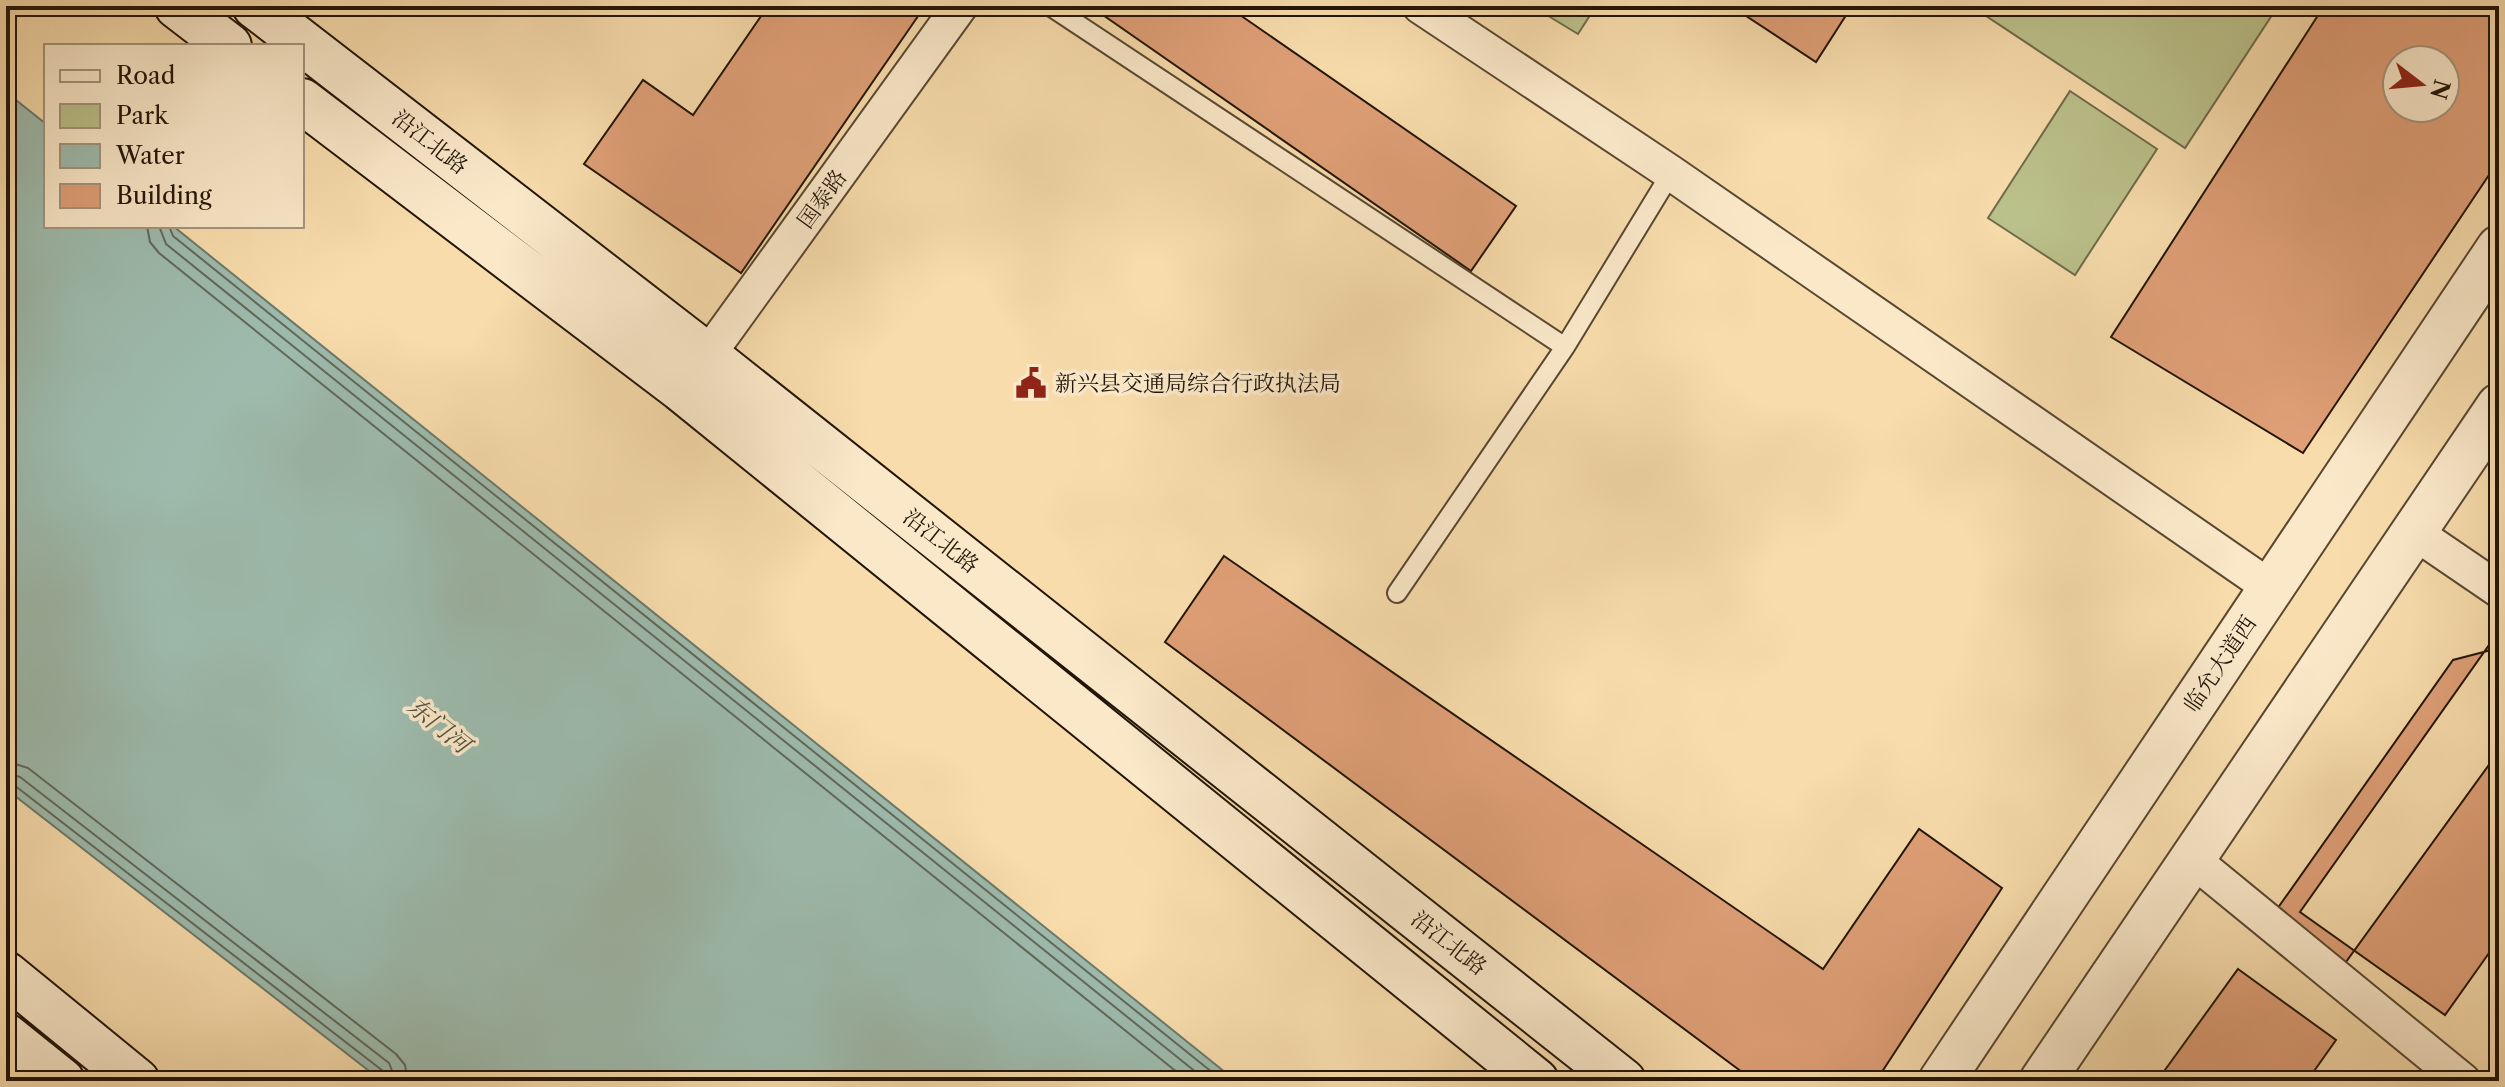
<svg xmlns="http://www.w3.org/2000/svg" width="2505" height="1087" font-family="'Libre Caslon Text','Noto Serif SC',serif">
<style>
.green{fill:#bbc18b;stroke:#6e6b4a;stroke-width:2}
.water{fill:#9dbbad;stroke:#6c796b;stroke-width:2}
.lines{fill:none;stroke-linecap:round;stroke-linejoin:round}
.shore{stroke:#60685a;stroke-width:2}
.building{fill:#df9f77;stroke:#221508;stroke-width:2;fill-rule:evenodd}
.service-casing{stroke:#584731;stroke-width:22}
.minor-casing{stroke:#584731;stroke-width:38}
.tertiary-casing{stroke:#584731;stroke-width:48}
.secondary-casing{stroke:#221508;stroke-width:48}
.service{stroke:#fae8c9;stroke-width:18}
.minor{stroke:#fae8c9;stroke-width:34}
.tertiary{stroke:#fae8c9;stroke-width:44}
.secondary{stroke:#fae8c9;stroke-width:44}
.labels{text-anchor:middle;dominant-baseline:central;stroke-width:7;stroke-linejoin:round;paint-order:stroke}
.street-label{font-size:22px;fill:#221508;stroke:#fae8c9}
.poi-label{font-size:22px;fill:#221508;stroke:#fae8c9;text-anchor:start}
.water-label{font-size:24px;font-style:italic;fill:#4d4f42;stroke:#fae8c9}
</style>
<rect width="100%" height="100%" fill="#f8dcac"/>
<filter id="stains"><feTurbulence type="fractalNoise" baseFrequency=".0025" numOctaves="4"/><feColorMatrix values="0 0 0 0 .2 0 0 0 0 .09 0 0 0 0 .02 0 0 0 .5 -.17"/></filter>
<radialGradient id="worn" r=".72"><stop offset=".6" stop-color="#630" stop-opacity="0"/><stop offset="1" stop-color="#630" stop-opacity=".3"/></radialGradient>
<path class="green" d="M 1532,6 L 1596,6 L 1578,34 Z
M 1971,6 L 2278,6 L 2185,148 Z
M 2070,91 L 2157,149 L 2075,275 L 1988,218 Z"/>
<path class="water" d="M 6,92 L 46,124 L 46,226 L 173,226 L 1236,1081 L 382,1081 L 6,789 Z"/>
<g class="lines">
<path class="shore" d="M 147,226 L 150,242 L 159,253 L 1188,1081
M 159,226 L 166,244 L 1207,1081
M 169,226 L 173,236 L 1223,1081
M 6,761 L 28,768 L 396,1054 L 405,1065 L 408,1081
M 6,773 L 20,777 L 389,1063 L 396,1081
M 6,783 L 14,785 L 383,1071 L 386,1081"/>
</g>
<path class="building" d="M 768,6 L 925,6 L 741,273 L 584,164 L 643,80 L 693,115 Z
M 1090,6 L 1227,6 L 1516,206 L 1471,271 Z
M 1731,6 L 1852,6 L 1816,62 Z
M 2324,6 L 2499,6 L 2499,160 L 2303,453 L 2111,337 ZM 2397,60 L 2445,60 L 2445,108 L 2397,108 Z
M 1224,556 L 1823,969 L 1919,829 L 2002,888 L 1876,1081 L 1754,1081 L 1165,642 Z
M 2499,631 L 2499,939 L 2445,1015 L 2300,912 Z
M 2499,648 L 2499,751 L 2343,966 L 2275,912 L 2453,660 Z
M 2238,969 L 2336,1040 L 2307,1081 L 2157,1081 Z"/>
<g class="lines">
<defs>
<path id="service" d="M 1050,6 L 1565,347
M 1397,593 L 1565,347 L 1671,173"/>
<path id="minor" d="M 1420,6 L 1671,173 L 2271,588
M 694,374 L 960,6
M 2414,532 L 2499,590
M 2192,859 L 2463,1081"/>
<path id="tertiary" d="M 1941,1081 L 2499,248
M 2042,1081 L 2499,406"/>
<path id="secondary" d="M 177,6 L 229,46
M 255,6 L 709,357 L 1623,1081
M 302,101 L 681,389 L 1536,1081
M 6,974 L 137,1081
M 6,1036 L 62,1081"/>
</defs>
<use href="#service" class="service-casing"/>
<use href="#minor" class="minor-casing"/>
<use href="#tertiary" class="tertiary-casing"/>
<use href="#secondary" class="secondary-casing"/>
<use href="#service" class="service"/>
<use href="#minor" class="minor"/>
<use href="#tertiary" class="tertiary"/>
<use href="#secondary" class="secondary"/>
</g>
<defs>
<symbol id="civic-bare" viewBox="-9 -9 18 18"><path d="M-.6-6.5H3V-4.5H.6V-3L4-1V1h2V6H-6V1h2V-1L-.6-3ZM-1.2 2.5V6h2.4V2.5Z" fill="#8f2418" stroke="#fae8c9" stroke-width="2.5" paint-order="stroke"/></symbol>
</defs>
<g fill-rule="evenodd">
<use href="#civic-bare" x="1009" y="361" width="44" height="44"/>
</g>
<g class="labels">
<g class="street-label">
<text transform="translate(430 142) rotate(38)">沿江北路</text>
<text transform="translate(822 199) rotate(-54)">国泰路</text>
<text transform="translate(941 541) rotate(38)">沿江北路</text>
<text transform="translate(2220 664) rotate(-56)">临允大道西</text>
<text transform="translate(1449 943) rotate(38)">沿江北路</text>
</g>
<g class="poi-label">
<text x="1055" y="383">新兴县交通局综合行政执法局</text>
</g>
<g class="water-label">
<text transform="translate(439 725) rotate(39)">东门河</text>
</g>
</g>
<rect width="2505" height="1087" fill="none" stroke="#f8dcac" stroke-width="32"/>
<rect x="8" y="8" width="2489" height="1071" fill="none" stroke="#221508" stroke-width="4"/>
<rect x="16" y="16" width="2473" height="1055" fill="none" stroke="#221508" stroke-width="2"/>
<rect x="44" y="44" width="260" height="184" fill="#fae8c9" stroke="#a4947c" stroke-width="2"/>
<rect x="60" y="70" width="40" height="12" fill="#fae8c9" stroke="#a4947c" stroke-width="2"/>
<text x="116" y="84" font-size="24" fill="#221508">Road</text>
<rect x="60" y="104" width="40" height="24" fill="#bbc18b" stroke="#a4947c" stroke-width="2"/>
<text x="116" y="124" font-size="24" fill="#221508">Park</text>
<rect x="60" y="144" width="40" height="24" fill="#9dbbad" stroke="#a4947c" stroke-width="2"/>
<text x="116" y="164" font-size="24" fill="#221508">Water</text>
<rect x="60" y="184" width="40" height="24" fill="#df9f77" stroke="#a4947c" stroke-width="2"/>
<text x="116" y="204" font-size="24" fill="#221508">Building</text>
<g transform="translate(2421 84) rotate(106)"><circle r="38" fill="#fae8c9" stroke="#a4947c" stroke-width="2"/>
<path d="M0-6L14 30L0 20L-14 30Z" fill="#8f2418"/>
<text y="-12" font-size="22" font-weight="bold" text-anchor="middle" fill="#221508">N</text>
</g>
<rect width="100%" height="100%" filter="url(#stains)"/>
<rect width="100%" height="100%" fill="url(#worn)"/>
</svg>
